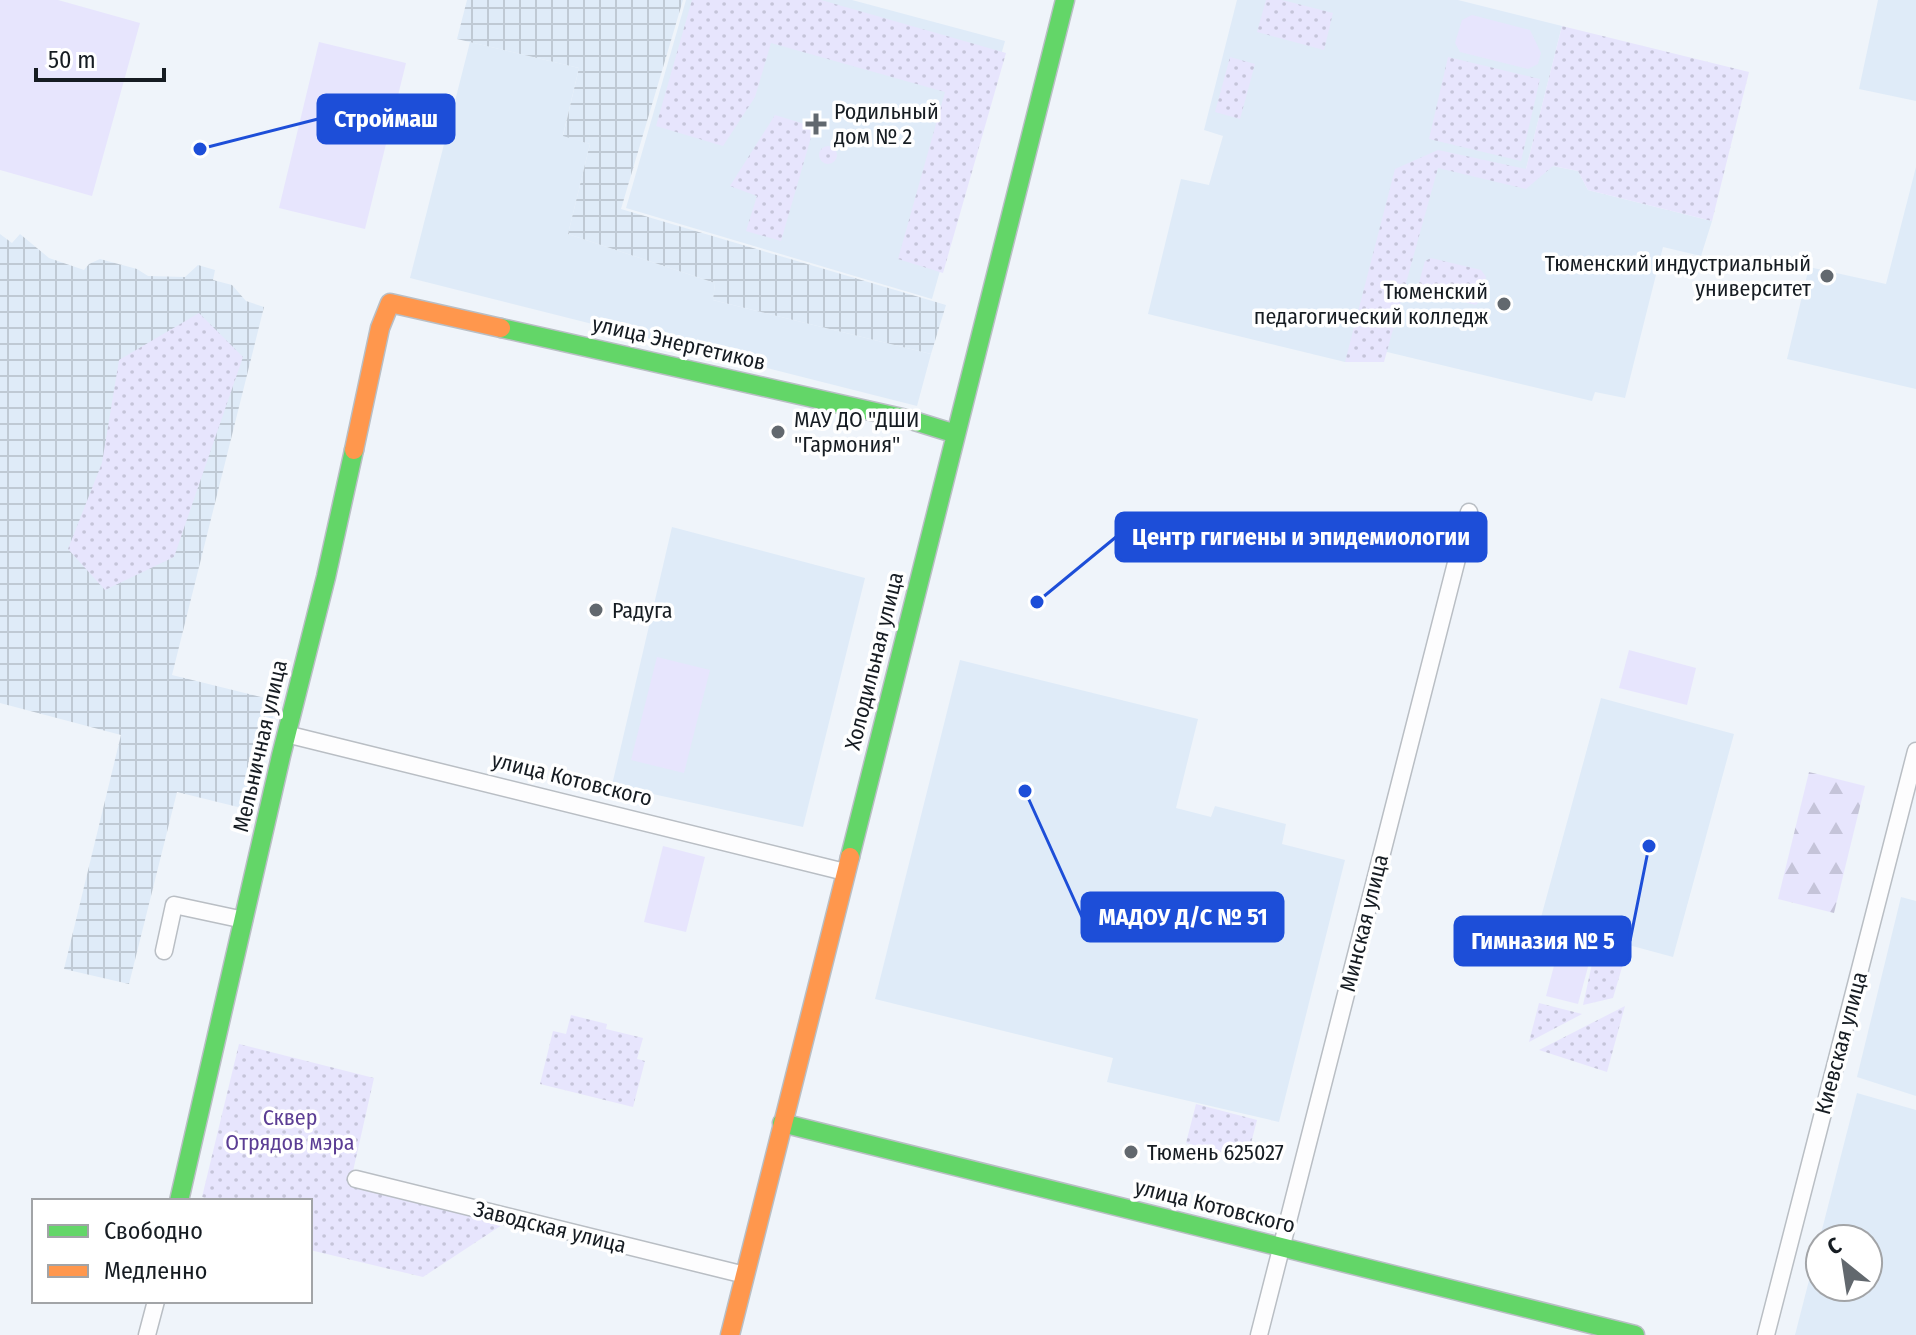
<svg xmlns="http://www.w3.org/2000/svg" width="1916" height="1335" font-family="'Fira Sans Condensed',sans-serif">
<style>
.built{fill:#dfebf8;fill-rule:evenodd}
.industrial{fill:url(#industrial-grid)}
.green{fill:url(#green-dots)}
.forest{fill:url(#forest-firs)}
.pitch{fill:#e7e5fd}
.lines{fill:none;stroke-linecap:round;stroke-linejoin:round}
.street-casing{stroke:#b9bec4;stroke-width:19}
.fast-casing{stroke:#b9bec4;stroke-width:21}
.slow-casing{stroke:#b9bec4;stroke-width:21}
.street{stroke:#fdfdfe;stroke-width:16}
.fast{stroke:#63d668;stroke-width:18}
.slow{stroke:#ff974d;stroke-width:18}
.poi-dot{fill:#62686e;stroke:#fff;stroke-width:3}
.labels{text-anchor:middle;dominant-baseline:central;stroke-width:7;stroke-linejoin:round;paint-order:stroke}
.poi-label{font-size:22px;fill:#161c22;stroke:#fff;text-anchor:start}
.street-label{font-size:22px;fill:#161c22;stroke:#fff}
.park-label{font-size:22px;fill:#5b3d94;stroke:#fff}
.leader{fill:none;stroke:#1d4ed8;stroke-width:3}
.callout-dot{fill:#1d4ed8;stroke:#fff;stroke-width:3}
.callout{fill:#1d4ed8;stroke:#1d4ed8;stroke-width:3}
.callout-label{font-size:24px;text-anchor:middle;font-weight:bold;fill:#fff}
</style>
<defs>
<pattern id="industrial-grid" width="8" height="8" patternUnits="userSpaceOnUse" patternTransform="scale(2)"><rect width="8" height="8" fill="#dfebf8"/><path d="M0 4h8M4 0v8" fill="none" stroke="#bfc9d4"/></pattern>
<pattern id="green-dots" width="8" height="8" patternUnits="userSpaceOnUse" patternTransform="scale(2)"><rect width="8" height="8" fill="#e7e5fd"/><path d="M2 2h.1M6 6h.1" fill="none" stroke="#c5c4d9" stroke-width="1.8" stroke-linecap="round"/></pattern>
<pattern id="forest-firs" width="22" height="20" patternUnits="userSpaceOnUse" patternTransform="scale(2)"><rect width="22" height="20" fill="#e7e5fd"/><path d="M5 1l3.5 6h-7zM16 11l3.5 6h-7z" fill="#c5c4d9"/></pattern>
</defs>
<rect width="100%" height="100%" fill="#eff4fa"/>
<path class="built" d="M 686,0 L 852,0 L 1005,41 L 932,299 L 626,208 Z
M 1237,0 L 1458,0 L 1562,26 L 1526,169 L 1553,166 L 1578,171 L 1588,190 L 1712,221 L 1701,256 L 1663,247 L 1625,398 L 1595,392 L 1592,401 L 1387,352 L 1345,362 L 1148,314 L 1181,179 L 1209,185 L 1223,136 L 1204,130 Z
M 1878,0 L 1916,0 L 1916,101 L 1859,89 Z
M 470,42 L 579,68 L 563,135 L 590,144 L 568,234 L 715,283 L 713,300 L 931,354 L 917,406 L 410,278 Z
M 1916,167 L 1916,389 L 1787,359 L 1809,267 L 1886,284 Z
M 672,527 L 865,578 L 803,827 L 612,785 Z
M 960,660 L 1198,719 L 1176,808 L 1211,817 L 1215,806 L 1286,824 L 1282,844 L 1345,860 L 1279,1122 L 1107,1082 L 1113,1058 L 875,999 Z
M 1601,698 L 1734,734 L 1673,957 L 1540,921 Z
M 1901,897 L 1916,901 L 1916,1096 L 1857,1077 Z
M 1857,1093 L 1916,1110 L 1916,1335 L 1795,1335 ZM 1820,1239 L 1868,1239 L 1868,1287 L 1820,1287 Z"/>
<path class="industrial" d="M 467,0 L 683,0 L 621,209 L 946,305 L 931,354 L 713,300 L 715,283 L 568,234 L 590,144 L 563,136 L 579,68 L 457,39 Z
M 0,234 L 12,243 L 20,234 L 49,258 L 84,270 L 89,264 L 100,259 L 137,269 L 148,276 L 185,277 L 198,265 L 215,270 L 213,280 L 232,285 L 246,301 L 264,307 L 172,675 L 277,701 L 250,810 L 177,792 L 129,984 L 64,969 L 121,735 L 0,703 Z"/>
<path class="green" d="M 692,0 L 821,0 L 1006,53 L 943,273 L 898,259 L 945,92 L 771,43 L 755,97 L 723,146 L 656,126 Z
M 1266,0 L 1282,0 L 1333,13 L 1324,50 L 1257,32 Z
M 1562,26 L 1749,72 L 1712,221 L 1588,190 L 1578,171 L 1553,166 L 1526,189 L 1438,168 L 1384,362 L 1345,362 L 1395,169 L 1438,150 L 1526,169 Z
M 1230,57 L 1255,64 L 1240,119 L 1215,112 Z
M 1448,57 L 1540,79 L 1521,161 L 1429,139 Z
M 775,115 L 814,127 L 781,241 L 746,231 L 757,196 L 730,186 Z
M819 155a9 9 0 1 1 18 0a9 9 0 1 1-18 0Z
M 1431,258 L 1481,270 L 1486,277 L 1481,299 L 1476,305 L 1421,291 L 1418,286 L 1425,261 Z
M 199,313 L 243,357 L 174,557 L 105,590 L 68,549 L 102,463 L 119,360 Z
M 1595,950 L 1625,957 L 1613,998 L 1583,1005 Z
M 1539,1003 L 1582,1014 L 1529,1042 Z
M 1625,1006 L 1607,1072 L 1539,1050 Z
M 571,1015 L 607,1024 L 606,1029 L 643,1038 L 637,1059 L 645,1061 L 633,1107 L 540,1084 L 553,1031 L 566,1034 Z
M 239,1044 L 374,1078 L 351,1180 L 508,1221 L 423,1277 L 310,1250 L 310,1201 L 218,1201 L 202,1197 Z
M 1196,1104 L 1257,1120 L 1247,1159 L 1186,1143 Z"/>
<path class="forest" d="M 1809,772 L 1865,786 L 1834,913 L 1778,899 Z"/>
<path class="pitch" d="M 0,0 L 58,0 L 140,23 L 92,196 L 0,170 Z
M 1472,15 L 1530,30 L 1541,53 L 1538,64 L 1528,69 L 1460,52 L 1455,43 L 1462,20 Z
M 319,42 L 406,63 L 365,229 L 279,208 Z
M 1629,650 L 1696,668 L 1687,705 L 1619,688 Z
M 657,657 L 710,670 L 684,773 L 631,760 Z
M 663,846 L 705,857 L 686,932 L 644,922 Z
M 1560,943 L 1592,952 L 1578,1004 L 1546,996 Z"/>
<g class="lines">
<defs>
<path id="street" d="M 286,734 L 845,872
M 164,951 L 174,905 L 244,920
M 356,1179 L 745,1275
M 147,1335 L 156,1301
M 1259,1335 L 1469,512
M 1766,1335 L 1916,751"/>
<path id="fast" d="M 501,328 L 911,420 L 956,434
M 850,857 L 1065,0
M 782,1123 L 1635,1335
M 179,1201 L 281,756 L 326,577 L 354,450"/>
<path id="slow" d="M 354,450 L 380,328 L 390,303 L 501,328
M 730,1335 L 850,857"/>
</defs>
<use href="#street" class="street-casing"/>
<use href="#fast" class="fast-casing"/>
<use href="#slow" class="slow-casing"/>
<use href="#street" class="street"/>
<use href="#fast" class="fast"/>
<use href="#slow" class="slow"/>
</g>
<g class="poi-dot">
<path d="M812 112h8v8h8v8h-8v8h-8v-8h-8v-8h8z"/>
<circle cx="1827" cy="276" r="8"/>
<circle cx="1504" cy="304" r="8"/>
<circle cx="778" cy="432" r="8"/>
<circle cx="596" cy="610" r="8"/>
<circle cx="1131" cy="1152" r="8"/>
</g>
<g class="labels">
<g class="poi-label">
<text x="834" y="111">Родильный<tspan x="834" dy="25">дом № 2</tspan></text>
<text x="1811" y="263" text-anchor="end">Тюменский индустриальный<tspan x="1811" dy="25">университет</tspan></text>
<text x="1488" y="291" text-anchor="end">Тюменский<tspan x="1488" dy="25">педагогический колледж</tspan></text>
<text x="794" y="419">МАУ ДО "ДШИ<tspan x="794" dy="25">"Гармония"</tspan></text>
<text x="612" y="610">Радуга</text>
<text x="1147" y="1152">Тюмень 625027</text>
</g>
<g class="street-label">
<text transform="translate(679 343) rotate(13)">улица Энергетиков</text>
<text transform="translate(874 661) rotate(-76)">Холодильная улица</text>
<text transform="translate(260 746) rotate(-77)">Мельничная улица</text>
<text transform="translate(572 779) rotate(14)">улица Котовского</text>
<text transform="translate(1364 923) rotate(-76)">Минская улица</text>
<text transform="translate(1841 1043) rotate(-75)">Киевская улица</text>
<text transform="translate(1215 1206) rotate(14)">улица Котовского</text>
<text transform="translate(550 1227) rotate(14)">Заводская улица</text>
</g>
<g class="park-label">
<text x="290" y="1117">Сквер<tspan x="290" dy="25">Отрядов мэра</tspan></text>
</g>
</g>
<path class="leader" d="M200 149L318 119M1037 602L1116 537M1025 791L1082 917M1649 846L1630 941"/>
<g class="callout-dot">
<circle cx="200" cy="149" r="8"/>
<circle cx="1037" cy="602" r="8"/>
<circle cx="1025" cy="791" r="8"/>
<circle cx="1649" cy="846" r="8"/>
</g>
<g class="callout">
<rect x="318" y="95" width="136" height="48" rx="8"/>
<rect x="1116" y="513" width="370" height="48" rx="8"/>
<rect x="1082" y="893" width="201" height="48" rx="8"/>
<rect x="1455" y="917" width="175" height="48" rx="8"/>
</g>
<g class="callout-label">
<text x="386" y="127">Строймаш</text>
<text x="1301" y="545">Центр гигиены и эпидемиологии</text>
<text x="1183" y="925">МАДОУ Д/С № 51</text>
<text x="1543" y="949">Гимназия № 5</text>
</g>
<rect x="32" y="1199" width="280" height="104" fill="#ffffff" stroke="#a2a4a7" stroke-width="2"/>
<rect x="48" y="1225" width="40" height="12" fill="#63d668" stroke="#a2a4a7" stroke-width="2"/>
<text x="104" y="1239" font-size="24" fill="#161c22">Свободно</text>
<rect x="48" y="1265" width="40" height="12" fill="#ff974d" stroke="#a2a4a7" stroke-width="2"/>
<text x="104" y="1279" font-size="24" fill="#161c22">Медленно</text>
<g transform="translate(1844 1263) rotate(330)"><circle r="38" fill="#ffffff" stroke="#a2a4a7" stroke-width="2"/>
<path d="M0-6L14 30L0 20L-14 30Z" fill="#62686e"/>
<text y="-12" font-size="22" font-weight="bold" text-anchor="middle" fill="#161c22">С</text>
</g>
<path d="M36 68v12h128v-12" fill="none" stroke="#161c22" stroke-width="4"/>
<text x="48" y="68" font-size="24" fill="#161c22" stroke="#ffffff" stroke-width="6" paint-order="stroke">50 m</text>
</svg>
